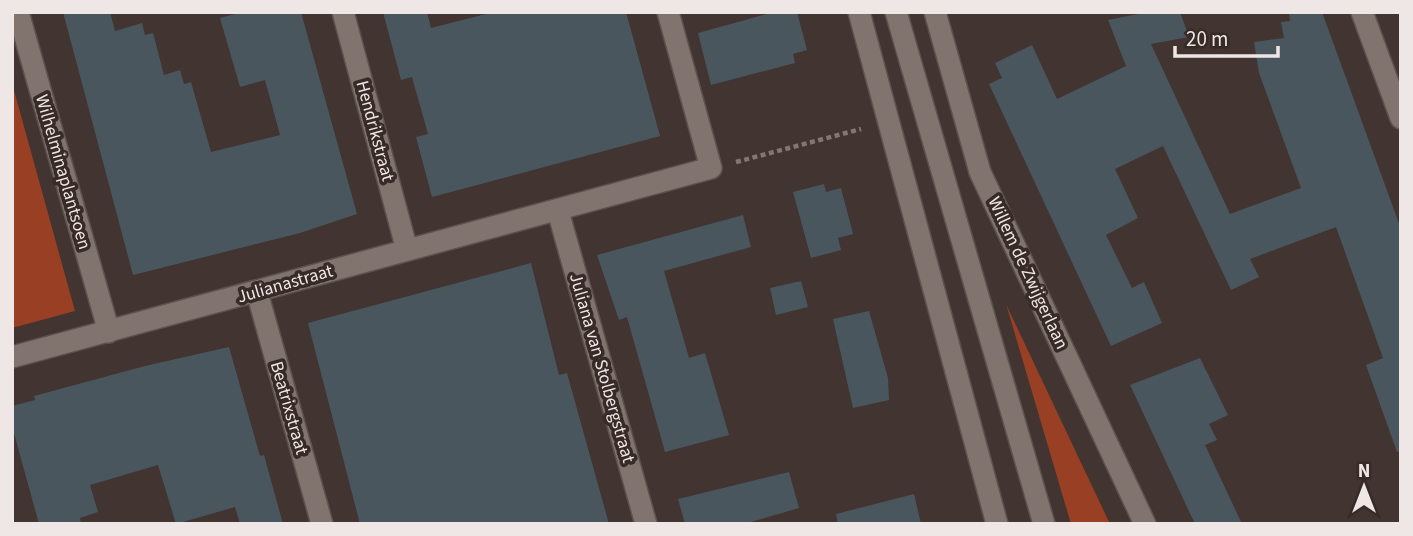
<svg xmlns="http://www.w3.org/2000/svg" width="1413" height="536" font-family="'Source Sans 3',sans-serif">
<style>
.green{fill:#983f24}
.building{fill:#4a565d}
.lines{fill:none;stroke-linecap:round;stroke-linejoin:round}
.street-casing{stroke:#5b514d;stroke-width:24}
.secondary-casing{stroke:#5b514d;stroke-width:24}
.path{stroke:#827775;stroke-width:4.5;stroke-dasharray:5 3.5;stroke-linecap:butt}
.street{stroke:#81736e;stroke-width:21}
.secondary{stroke:#81736e;stroke-width:21}
.labels{text-anchor:middle;dominant-baseline:central;stroke-width:7;stroke-linejoin:round;paint-order:stroke}
.street-label{font-size:18px;fill:#efe7e5;stroke:#372a27}
</style>
<rect width="100%" height="100%" fill="#413431"/>
<path class="green" d="M 12,83 L 75,311 L 12,328 Z
M 1006,304 L 1110,524 L 1071,524 Z"/>
<path class="building" d="M 63,12 L 110,12 L 115,31 L 142,23 L 145,35 L 153,33 L 164,75 L 180,70 L 184,84 L 191,82 L 211,152 L 280,135 L 265,80 L 240,87 L 220,18 L 242,12 L 301,12 L 357,214 L 300,233 L 133,275 Z
M 383,12 L 427,12 L 431,28 L 494,12 L 626,12 L 660,136 L 432,197 L 416,137 L 428,134 L 412,77 L 401,80 Z
M 774,12 L 797,12 L 807,50 L 793,54 L 795,63 L 711,85 L 698,33 Z
M 1148,12 L 1180,12 L 1189,37 L 1151,44 L 1230,214 L 1301,188 L 1259,73 L 1254,42 L 1284,38 L 1281,22 L 1290,21 L 1289,12 L 1322,12 L 1401,229 L 1401,451 L 1397,452 L 1366,365 L 1383,358 L 1336,227 L 1250,259 L 1259,277 L 1231,290 L 1163,146 L 1115,169 L 1138,218 L 1106,235 L 1132,288 L 1144,282 L 1162,323 L 1111,346 L 989,84 L 1002,78 L 995,63 L 1032,45 L 1057,99 L 1126,66 L 1108,20 Z
M 824,184 L 826,192 L 841,188 L 853,234 L 838,238 L 841,250 L 811,258 L 793,192 Z
M 743,215 L 751,247 L 664,271 L 689,358 L 705,353 L 729,435 L 665,452 L 627,317 L 619,320 L 597,255 Z
M 531,263 L 559,375 L 567,373 L 609,524 L 360,524 L 308,323 Z
M 801,281 L 808,307 L 776,315 L 770,288 Z
M 869,311 L 888,378 L 889,400 L 853,408 L 833,319 Z
M 229,347 L 260,456 L 264,455 L 283,524 L 240,524 L 235,507 L 176,524 L 158,465 L 90,485 L 98,512 L 80,518 L 81,524 L 39,524 L 12,426 L 12,406 L 35,400 L 34,396 L 145,366 Z
M 1200,358 L 1228,415 L 1209,424 L 1217,440 L 1205,445 L 1242,524 L 1195,524 L 1130,385 Z
M 789,472 L 799,508 L 744,524 L 685,524 L 678,499 Z
M 914,494 L 921,524 L 838,524 L 836,514 Z"/>
<g class="lines">
<defs>
<path id="street" d="M 18,12 L 109,332
M 343,12 L 407,250
M 935,12 L 980,172 L 1145,524
M 1362,12 L 1401,118
M 558,211 L 646,524
M 257,292 L 322,524
M 12,357 L 711,168 L 668,12"/>
<path id="secondary" d="M 859,12 L 997,524
M 896,12 L 1044,524"/>
</defs>
<use href="#street" class="street-casing"/>
<use href="#secondary" class="secondary-casing"/>
<path class="path" d="M 736,162 L 861,129"/>
<use href="#street" class="street"/>
<use href="#secondary" class="secondary"/>
</g>
<g class="labels">
<g class="street-label">
<text transform="translate(375 131) rotate(75)">Hendrikstraat</text>
<text transform="translate(63 172) rotate(74)">Wilhelminaplantsoen</text>
<text transform="translate(1028 273) rotate(65)">Willem de Zwijgerlaan</text>
<text transform="translate(285 284) rotate(-16)">Julianastraat</text>
<text transform="translate(602 368) rotate(74)">Juliana van Stolbergstraat</text>
<text transform="translate(289 408) rotate(74)">Beatrixstraat</text>
</g>
</g>
<rect width="1413" height="536" fill="none" stroke="#efe7e5" stroke-width="28"/>
<g transform="translate(1364 487)" stroke="#372a27" stroke-width="5" paint-order="stroke">
<path d="M0-5L12 26L0 18L-12 26Z" fill="#efe7e5"/>
<text y="-10" font-size="19" font-weight="bold" text-anchor="middle" fill="#efe7e5">N</text>
</g>
<path d="M1175 46v10h103v-10" fill="none" stroke="#efe7e5" stroke-width="3.5"/>
<text x="1186" y="46" font-size="21" fill="#efe7e5" stroke="#372a27" stroke-width="5" paint-order="stroke">20 m</text>
</svg>
